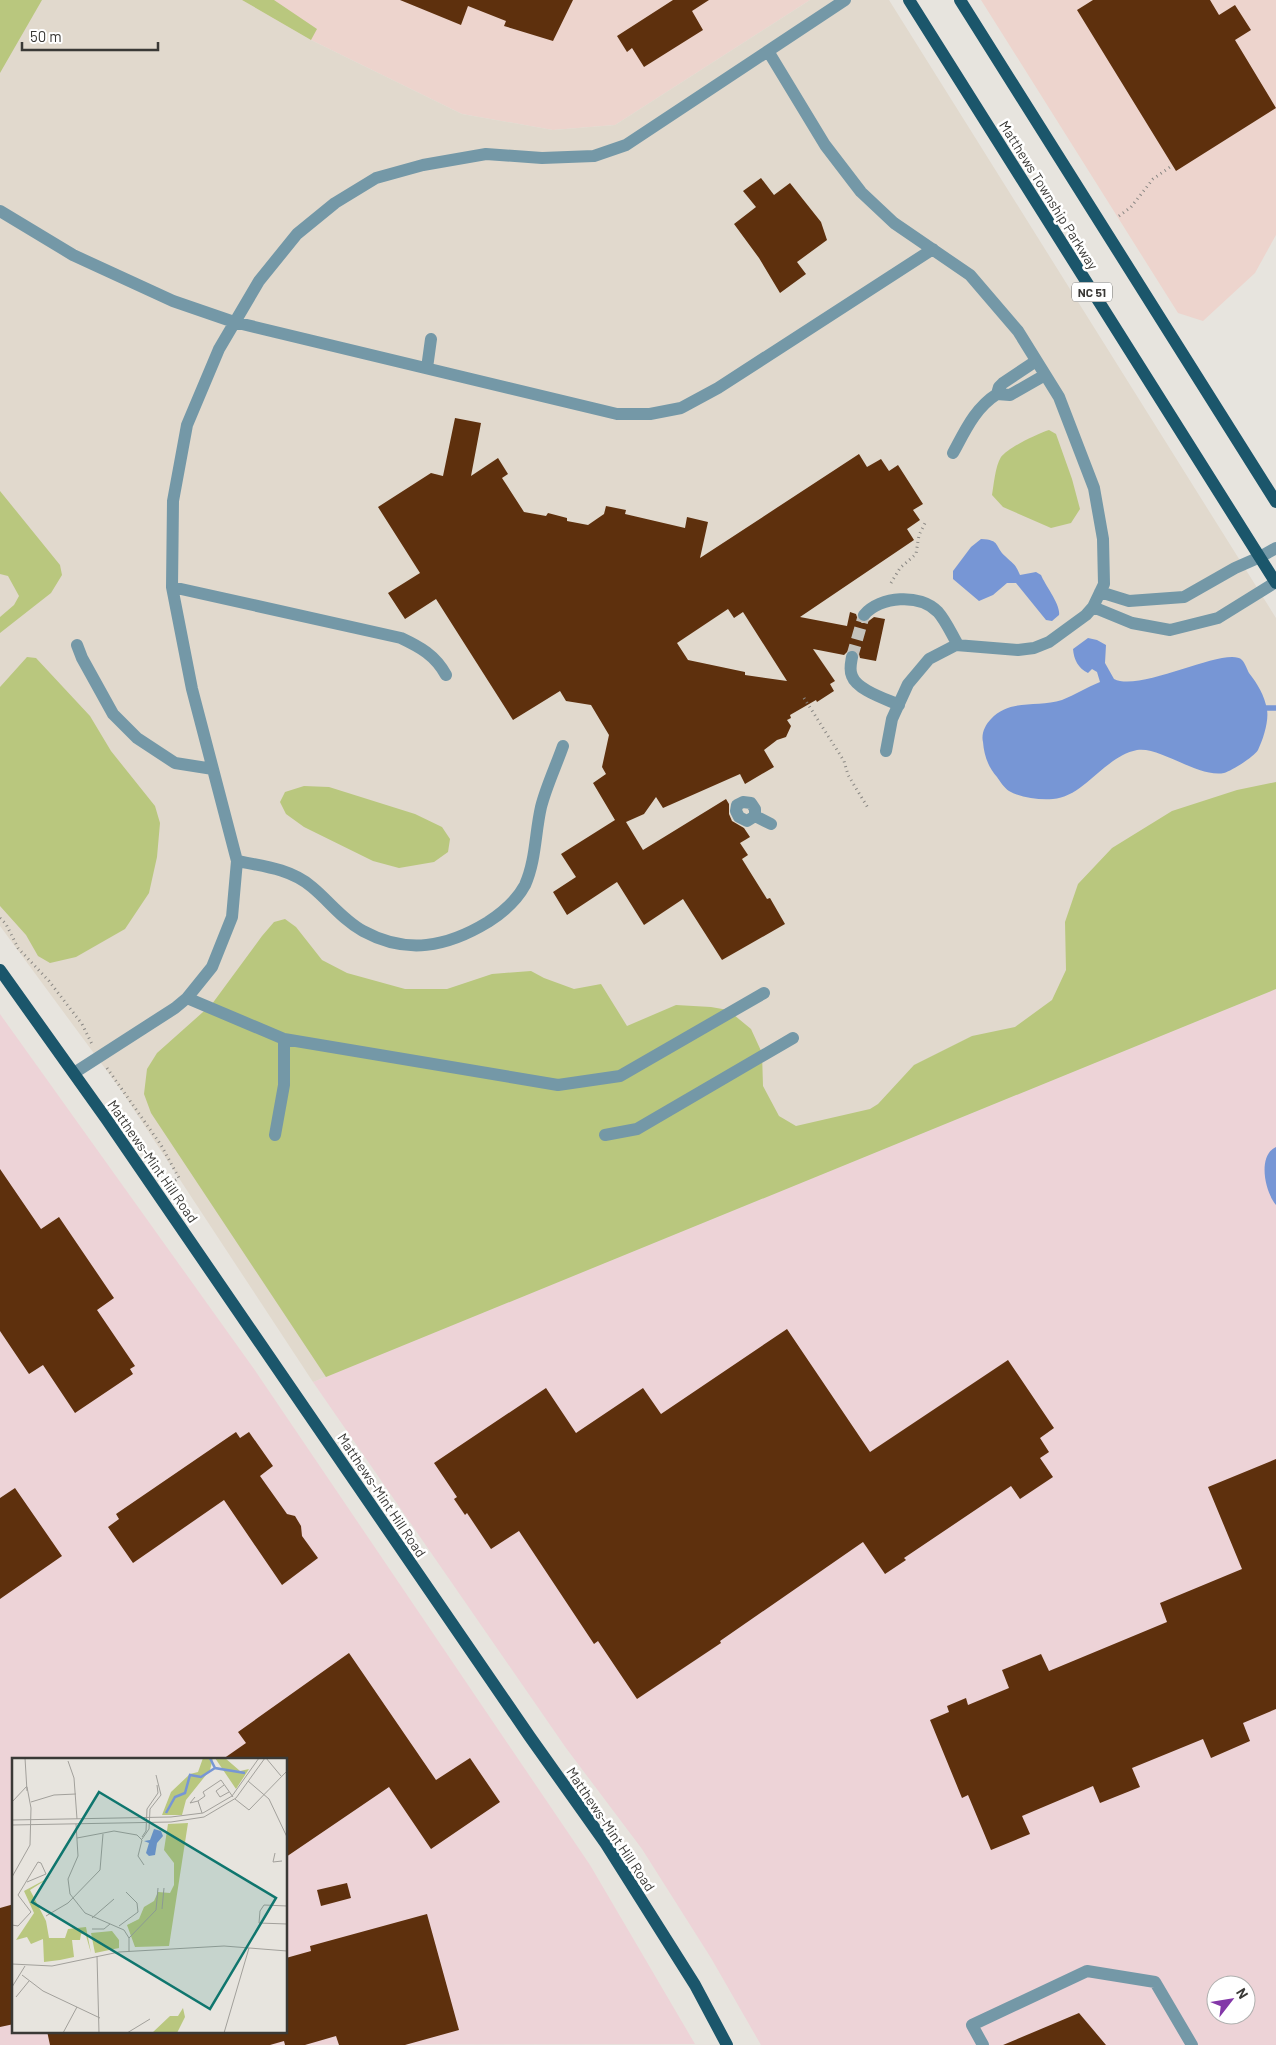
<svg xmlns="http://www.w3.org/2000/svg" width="1276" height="2045" font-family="Barlow,sans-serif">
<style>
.commercial{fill:#edd4cd}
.industrial{fill:#edd3d7;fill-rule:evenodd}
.built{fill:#e1d9cd}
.green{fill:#b9c77e}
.water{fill:#7796d5}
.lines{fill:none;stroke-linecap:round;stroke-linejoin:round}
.stream{stroke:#7796d5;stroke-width:5.5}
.building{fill:#5e300d;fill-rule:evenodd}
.minor-tunnel{stroke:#c4c2bc;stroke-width:12;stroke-dasharray:12 6;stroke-linecap:butt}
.path{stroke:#8a8884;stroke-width:3;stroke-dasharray:1 4;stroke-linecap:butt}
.minor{stroke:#7498a7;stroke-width:12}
.major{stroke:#1b566b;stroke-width:12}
.labels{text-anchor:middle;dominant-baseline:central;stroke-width:5;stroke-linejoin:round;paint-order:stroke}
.shield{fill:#fff;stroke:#757472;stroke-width:1}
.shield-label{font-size:12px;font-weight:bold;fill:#3a3936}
.street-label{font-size:14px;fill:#3a3936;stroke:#fff}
.inset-river{fill:none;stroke:#7796d5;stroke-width:2.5}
.inset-road{fill:none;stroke:#a2a09b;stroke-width:1}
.view{fill:#0f766e;fill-opacity:0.15;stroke:#0f766e;stroke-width:2.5}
.inset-edge{fill:none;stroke:#3a3936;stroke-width:2.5}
</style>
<rect width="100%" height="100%" fill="#e7e4de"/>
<path class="commercial" d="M 242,0 L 810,0 L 615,125 L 553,130 L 462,114 L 311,40 Z
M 981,0 L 1276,0 L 1276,235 L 1255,273 L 1203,321 L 1178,313 Z"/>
<path class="industrial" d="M 1276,989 L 1276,2045 L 761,2045 L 711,1958 L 642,1849 L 566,1748 L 313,1382 ZM 1216,1985 L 1246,1985 L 1246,2015 L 1216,2015 Z
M 0,1014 L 254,1369 L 590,1865 L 695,2044 L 0,2045 ZM 14,1759 L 286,1759 L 286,2031 L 14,2031 Z"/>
<path class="built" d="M 0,0 L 242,0 L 311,40 L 462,114 L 553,130 L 615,125 L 810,0 L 889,0 L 1276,618 L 1276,989 L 313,1382 L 121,1090 L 0,926 Z"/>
<path class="green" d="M 0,0 L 42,0 L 0,73 Z
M 242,0 L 274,0 L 317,29 L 311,40 Z
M 1049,430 L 1056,434 L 1072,479 L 1080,509 L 1071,523 L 1051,528 L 1003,507 L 992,495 C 994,484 995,467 1001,457 C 1009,447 1037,434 1049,430 Z
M 0,491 L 60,565 L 62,575 L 51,593 L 0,633 L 0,617 L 14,605 L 19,596 L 8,576 L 0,574 Z
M 27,657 L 36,658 L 90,716 L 111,751 L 155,806 L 160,823 L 157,857 L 149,893 L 125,929 L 76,957 L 50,963 L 38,956 L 26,935 L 0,906 L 0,687 Z
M 1276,782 L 1276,989 L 326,1377 L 151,1113 L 144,1094 L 147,1069 L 157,1053 L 212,1004 L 262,936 L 274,922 L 285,919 L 296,927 L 322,960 L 347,973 L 405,989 L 447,989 L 492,974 L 531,971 L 544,978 L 574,989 L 601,984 L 627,1026 L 676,1005 L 711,1007 L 728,1010 L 751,1029 L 762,1053 L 763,1086 L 779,1116 L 796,1126 L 870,1109 L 878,1104 L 914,1065 L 972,1036 L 1015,1027 L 1052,1000 L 1066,970 L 1065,922 L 1078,884 L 1112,848 L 1172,811 L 1237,790 Z
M 304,786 L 329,787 L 415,814 L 442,827 L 450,839 L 448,852 L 434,862 L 399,868 L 373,861 L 304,827 L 286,814 L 280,802 L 285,792 Z"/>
<path class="water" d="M 981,539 C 1001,540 994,546 1005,556 C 1014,565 1015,563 1020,575 L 1036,572 L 1041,575 C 1045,585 1061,605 1059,615 L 1052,621 L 1046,620 L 1016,583 L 1007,583 L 993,595 L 979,601 L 953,579 L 953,571 L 971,547 Z
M 1088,638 L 1097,640 L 1106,645 L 1105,663 L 1114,679 C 1141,693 1227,645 1242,660 C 1245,663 1247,669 1249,673 C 1257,683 1265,696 1267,710 C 1269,721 1263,740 1258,750 C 1254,757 1231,771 1224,773 C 1198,778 1160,746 1137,750 C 1105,756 1084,797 1053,799 C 1039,800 1021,798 1009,791 C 1004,788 1000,781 997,777 C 988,767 984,755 983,742 C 981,734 985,725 991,719 C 1010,698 1038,708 1062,700 C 1075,695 1087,687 1100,682 L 1097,672 L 1092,669 L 1088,673 C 1078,668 1074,660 1073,649 Z
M 1276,1147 L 1276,1205 C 1265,1192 1257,1156 1276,1147 Z"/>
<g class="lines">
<path class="stream" d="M 1266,708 L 1276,708"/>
</g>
<path class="building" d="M 400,0 L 573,0 L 553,41 L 504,26 L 506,21 L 468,6 L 461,25 Z
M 673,0 L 709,0 L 692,11 L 703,30 L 644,67 L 632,48 L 627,52 L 617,36 Z
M 1093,0 L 1210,0 L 1219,15 L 1235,5 L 1251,30 L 1235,40 L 1276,108 L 1176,171 L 1077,10 Z
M 761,178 L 774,195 L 790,183 L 821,222 L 827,240 L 797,262 L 806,274 L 780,293 L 759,258 L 734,224 L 756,207 L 743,191 Z
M 455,418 L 481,423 L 471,476 L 498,458 L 508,474 L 502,478 L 524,512 L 546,516 L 548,513 L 567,518 L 567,521 L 588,525 L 604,514 L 606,506 L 626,510 L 625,514 L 685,528 L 687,517 L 708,522 L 700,558 L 859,454 L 867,467 L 881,459 L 889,471 L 898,465 L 923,504 L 913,510 L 920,520 L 907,529 L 914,540 L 800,617 L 847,626 L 850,612 L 856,614 L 858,620 L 862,623 L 866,623 L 874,617 L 885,619 L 876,661 L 860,658 L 859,654 L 854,649 L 849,650 L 844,655 L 813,649 L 835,681 L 830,684 L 834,691 L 817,702 L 816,700 L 790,715 L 791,718 L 787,720 L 791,726 L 786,737 L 777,740 L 764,750 L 774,767 L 745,784 L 740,774 L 663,808 L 656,797 L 644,814 L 626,822 L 643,850 L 726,799 L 729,804 L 729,814 L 732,821 L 744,828 L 750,837 L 740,843 L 748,855 L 742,859 L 767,899 L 770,898 L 785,924 L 722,960 L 683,899 L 644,925 L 617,882 L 567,915 L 553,892 L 576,877 L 561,854 L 615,820 L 593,783 L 606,774 L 602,767 L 609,735 L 591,705 L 566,701 L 560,691 L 513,720 L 436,599 L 405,619 L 388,593 L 420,573 L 378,507 L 431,473 L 443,476 ZM 728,609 L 734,618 L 743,612 L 787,681 L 745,675 L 745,672 L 688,660 L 677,643 Z
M 0,1169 L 41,1229 L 59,1217 L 114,1298 L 97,1310 L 135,1366 L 130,1369 L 133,1374 L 75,1413 L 43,1365 L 29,1374 L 0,1331 Z
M 787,1329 L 870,1452 L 1008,1360 L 1054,1428 L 1040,1438 L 1049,1452 L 1040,1458 L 1053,1477 L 1020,1499 L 1011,1486 L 904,1558 L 906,1560 L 885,1574 L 863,1542 L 720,1641 L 721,1643 L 637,1699 L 598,1641 L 594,1644 L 519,1531 L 491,1549 L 467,1513 L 465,1515 L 454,1499 L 457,1497 L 434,1463 L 546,1388 L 576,1433 L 643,1388 L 661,1414 Z
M 236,1432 L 240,1438 L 249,1432 L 273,1466 L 260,1476 L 287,1514 L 295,1516 L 301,1526 L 302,1536 L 318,1558 L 282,1585 L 224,1500 L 133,1563 L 108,1527 L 119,1519 L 116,1514 Z
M 1276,1459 L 1276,1709 L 1243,1723 L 1250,1741 L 1211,1758 L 1203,1739 L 1132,1768 L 1140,1787 L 1100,1803 L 1093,1786 L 1022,1816 L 1030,1834 L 991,1850 L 968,1795 L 962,1798 L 930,1720 L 949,1712 L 947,1706 L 966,1698 L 968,1705 L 1009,1688 L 1002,1670 L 1041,1654 L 1049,1671 L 1167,1622 L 1160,1603 L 1242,1569 L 1208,1487 Z
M 15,1488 L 62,1556 L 0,1599 L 0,1498 Z
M 349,1653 L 436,1780 L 470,1758 L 500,1802 L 431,1849 L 389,1787 L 286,1857 L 286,1759 L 223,1759 L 246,1743 L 238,1732 Z
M 347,1883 L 351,1898 L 321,1906 L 317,1890 Z
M 14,1904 L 14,2024 L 0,2027 L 0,1908 Z
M 427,1914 L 459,2030 L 405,2045 L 339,2045 L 336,2036 L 305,2045 L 285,2045 L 284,2041 L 270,2045 L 50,2045 L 47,2031 L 286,2031 L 286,1958 L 311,1951 L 310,1946 Z
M 1079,2013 L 1106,2045 L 1003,2045 Z"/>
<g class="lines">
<path class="minor-tunnel" d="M 852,657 L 864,615"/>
<path class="path" d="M 1119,216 L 1131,207 L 1153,179 L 1173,165
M 891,583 L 900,568 L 916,554 L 919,535 L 925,523
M 804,698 L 844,761 L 848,775 L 868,808
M 0,918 L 6,924 L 18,948 L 49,981 L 82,1024 L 92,1044
M 107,1068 L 161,1145 L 179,1178 L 169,1184"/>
<path class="minor" d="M 768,51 L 825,145 L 861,192 L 894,223 L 970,275 L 1018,331 L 1059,397 L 1094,488 L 1103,539 L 1104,584 L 1093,607 L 1086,615 L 1049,642 L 1034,648 L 1018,650 L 956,645 L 929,659 L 908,684 L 892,719 L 886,751
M 0,211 L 73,255 L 173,301 L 234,322 L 617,414 L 650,414 L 681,408 L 718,388 L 933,249
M 1036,361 L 1003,383 L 999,387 L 997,394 L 1010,395 L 1045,375
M 427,368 L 431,339
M 953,453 C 965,431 975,408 997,394
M 172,587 L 401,638 C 420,647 435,655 446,675
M 1100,592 L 1129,601 L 1184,597 L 1235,568 L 1260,557 L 1276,548
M 1093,607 L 1132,623 L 1170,630 L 1218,618 L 1276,582
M 864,615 C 880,596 920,593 938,612 C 946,621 952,635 958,645
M 77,645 L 82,658 L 113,714 L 137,738 L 175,763 L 213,769
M 852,657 C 851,663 849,670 852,676 C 857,690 886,699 899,705
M 755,816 L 747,821 L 739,817 L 736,811 L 737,805 L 743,802 L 751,803 L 755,809 L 755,816 L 771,824
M 237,861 C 263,866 291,869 312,887 C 329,901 343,920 363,931 C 407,955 447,947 488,922 C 502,913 517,900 525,885 C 536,860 535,833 541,807 C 546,787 556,766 563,746
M 187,998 L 284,1039 L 558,1085 L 620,1076 L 764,993
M 74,1073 L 175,1008 L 187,998 L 212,967 L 232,917 L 237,861 L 192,689 L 172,587 L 173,501 L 187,425 L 219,349 L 259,281 L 297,234 L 335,203 L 376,178 L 423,165 L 486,154 L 542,158 L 594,156 L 626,145 L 845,0
M 275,1135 L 284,1085 L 284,1039
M 605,1135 L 637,1129 L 793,1038
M 983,2045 L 972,2025 L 1087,1971 L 1155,1982 L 1192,2045"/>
<path class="major" d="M 909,0 L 1276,583
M 960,0 L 1276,502
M 0,970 L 107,1120 L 530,1737 L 606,1844 L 695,1985 L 727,2045"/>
</g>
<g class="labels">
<rect class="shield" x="1072" y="282.5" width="40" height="19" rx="4"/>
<g class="shield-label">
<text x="1092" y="292">NC 51</text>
</g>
<g class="street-label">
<text transform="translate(1049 195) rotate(58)">Matthews Township Parkway</text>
<text transform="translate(153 1161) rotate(55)">Matthews-Mint Hill Road</text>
<text transform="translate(382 1495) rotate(56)">Matthews-Mint Hill Road</text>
<text transform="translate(611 1829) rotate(56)">Matthews-Mint Hill Road</text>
</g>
</g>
<g transform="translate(12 1758)">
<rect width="275" height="275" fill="#e7e4de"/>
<path d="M 191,0 L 201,0 L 198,12 L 174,42 L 170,57 L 150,57 L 159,34 L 178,16 L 186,14 ZM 203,0 L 213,0 L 228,13 L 237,11 L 224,31 ZM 176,65 L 157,188 L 123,189 L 115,167 L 127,161 L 132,149 L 142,143 L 146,134 L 158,135 L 162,127 L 162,105 L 152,92 L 156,66 ZM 40,118 L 18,132 L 34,163 L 37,180 L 53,180 L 56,171 L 74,169 L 79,195 L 73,174 L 69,176 L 68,182 L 60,182 L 62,199 L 48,202 L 32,204 L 31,181 L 19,186 L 15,179 L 4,182 L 22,155 L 12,133 ZM 100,173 L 107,182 L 107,190 L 83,195 L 79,175 ZM 171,250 L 173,259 L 165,275 L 140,275 L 158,258 L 166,258 Z" fill="#b9c77e"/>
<path d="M 142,71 L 149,73 L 151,78 L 145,85 L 143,97 L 137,98 L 134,95 L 137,85 L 132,83 L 138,82 Z" fill="#7796d5"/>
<path class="inset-river" d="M 198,0 L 203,10 L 233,15M 154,55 L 163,39 L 173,35 L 178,17 L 189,19 L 203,10"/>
<path class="inset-road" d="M 13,0 L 15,33M 254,0 L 269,18M 56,3 L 62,20 L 65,61M 236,23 L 257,41 L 275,79M 212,27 L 204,33 L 208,39 L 217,34M 183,39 L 178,45 L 186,43M 223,41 L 237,52M 0,44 L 15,28M 19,44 L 42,37 L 64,36M 237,52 L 275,13M 190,55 L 186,43 L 193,38 L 191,34 L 209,22 L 221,39M 0,62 L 159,59 L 191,55 L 220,38 L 247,0M 64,66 L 66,98 L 56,121 L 58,136 L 73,155 L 112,172 L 117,180 L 117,194M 0,67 L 159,64 L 192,59 L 224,40 L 253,0M 130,79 L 134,73 L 135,51 L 146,35 L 145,27M 65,80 L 102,73 L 125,77 L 130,82 L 126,98 L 132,107M 130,81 L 137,71 L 138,51 L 149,37 L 144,17M 263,95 L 261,104 L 270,103M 0,119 L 18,87 L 19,50 L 15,29M 275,148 L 252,147 L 248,153 L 247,165 L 275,166M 150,151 L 152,130M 34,158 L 56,145 L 88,112 L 91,76M 80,160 L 102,141M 0,167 L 6,168 L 19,154 L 6,137 L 26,104 L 29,105 L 34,116 L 15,124M 107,168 L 126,154 L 125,145 L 114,134M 80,171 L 92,171 L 98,166M 117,180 L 144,152 L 146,130M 85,198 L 87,275M 0,206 L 40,208 L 107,194 L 212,188 L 275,193M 10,217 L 31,233 L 88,260M 0,229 L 13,208M 4,239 L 17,223M 51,275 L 65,249M 115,275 L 138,261M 212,275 L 237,190"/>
<path class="view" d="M 87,34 L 264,140 L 198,251 L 20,144 Z"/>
<rect width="275" height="275" class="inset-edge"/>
</g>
<g transform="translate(1231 2000) rotate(59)"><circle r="24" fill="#ffffff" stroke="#b0b0af"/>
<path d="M0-4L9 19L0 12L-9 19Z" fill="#8337a8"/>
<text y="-8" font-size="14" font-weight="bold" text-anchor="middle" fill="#3a3936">N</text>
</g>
<path d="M22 42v8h136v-8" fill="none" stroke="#3a3936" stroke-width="2.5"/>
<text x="30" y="42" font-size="15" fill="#3a3936" stroke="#ffffff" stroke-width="4" paint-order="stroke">50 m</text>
</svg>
